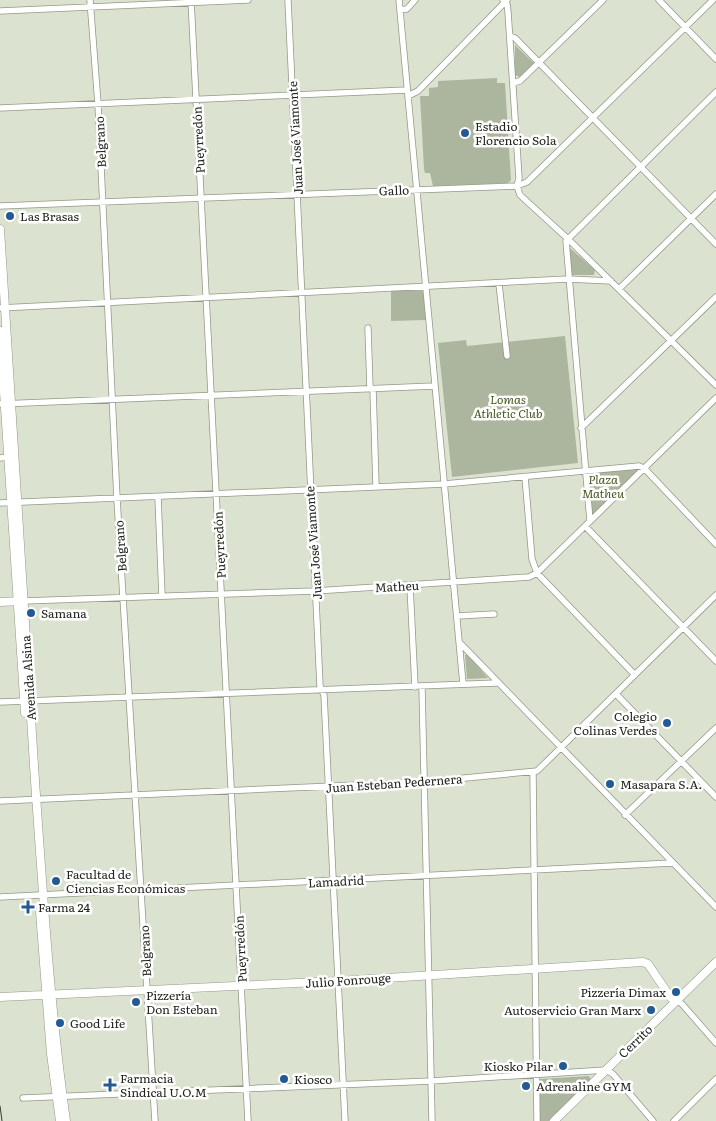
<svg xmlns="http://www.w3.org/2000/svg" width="716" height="1121" font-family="Literata,serif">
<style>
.green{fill:#acb69e}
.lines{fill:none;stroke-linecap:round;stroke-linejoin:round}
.street-casing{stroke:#919987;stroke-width:7}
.secondary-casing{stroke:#919987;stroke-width:9}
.street{stroke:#fff;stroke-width:5.5}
.secondary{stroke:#fff;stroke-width:8}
.rail{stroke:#373b32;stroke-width:1}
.poi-dot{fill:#245a93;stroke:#fff;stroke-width:2}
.labels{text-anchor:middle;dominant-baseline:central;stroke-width:5;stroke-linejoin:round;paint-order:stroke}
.poi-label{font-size:12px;fill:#21241d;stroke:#fff;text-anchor:start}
.street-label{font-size:12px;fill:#21241d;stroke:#fff}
.park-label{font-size:12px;font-style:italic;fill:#465a20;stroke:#fff}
</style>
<rect width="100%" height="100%" fill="#dbe3d0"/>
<path class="green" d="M 515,45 L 534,63 L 520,77 L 515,75 Z
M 497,78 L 497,83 L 505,83 L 511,180 L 508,183 L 433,186 L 430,173 L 425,173 L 424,169 L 420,96 L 429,96 L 429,88 L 438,87 L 438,81 Z
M 570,248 L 595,270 L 594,275 L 571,275 Z
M 423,289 L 426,320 L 391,321 L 391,290 Z
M 565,336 L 578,463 L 452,477 L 438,343 L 466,340 L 467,346 Z
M 644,468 L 590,521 L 585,471 Z
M 465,655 L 468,655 L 488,678 L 467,679 Z
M 589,1076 L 591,1080 L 549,1121 L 539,1121 L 539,1079 Z"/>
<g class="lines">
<defs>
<path id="street" d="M 90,0 L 98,104 L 117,499 L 155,1121
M 191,0 L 248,1121
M 288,0 L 320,686 L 324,695 L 345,1121
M 399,0 L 463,684
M 503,0 L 507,4 L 508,12 L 519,178 L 517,186 L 520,195 L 567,238 L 716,385
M 659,0 L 716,59
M 400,10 L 407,9 L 415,0
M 0,11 L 248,0
M 510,36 L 515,38 L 716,244
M 513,83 L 520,81 L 603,0
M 408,96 L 418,91 L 507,0
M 0,108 L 407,90
M 0,206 L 517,186 L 527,182 L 713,0
M 499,284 L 507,356
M 619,289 L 716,194
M 0,308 L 568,279 L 611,281
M 368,328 L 370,389
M 373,389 L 376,486
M 0,404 L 434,386
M 581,428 L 716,297
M 0,458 L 8,457
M 525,477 L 532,559 L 537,573 L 635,675
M 158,497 L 162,596
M 0,503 L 444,484 L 639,466 L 644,468 L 716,544
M 590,521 L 566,241 L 716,92
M 585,526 L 716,661
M 410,586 L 415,687
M 23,601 L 315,591 L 529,577 L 537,573 L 716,398
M 457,616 L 494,614
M 460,643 L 716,907
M 422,687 L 432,1121
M 616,694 L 716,797
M 0,702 L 497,683
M 533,772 L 537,1121
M 0,801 L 424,782 L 537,771 L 716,595
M 625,815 L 716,728
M 0,897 L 672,863
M 677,1001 L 682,1004 L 716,1043
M 23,1098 L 431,1081 L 606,1070 L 613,1074 L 653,1121
M 674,1121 L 716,1079"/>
<path id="secondary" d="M 0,229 C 12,413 23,597 35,781 C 43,894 50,1008 66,1121
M 0,331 L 25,713
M 0,602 L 21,601
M 40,912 L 51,1054 L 60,1121
M 0,997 L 339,981 L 643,962 L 648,964 L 671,998 L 677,1001
M 554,1121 L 716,962"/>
</defs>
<use href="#street" class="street-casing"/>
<use href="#secondary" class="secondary-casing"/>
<use href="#street" class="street"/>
<use href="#secondary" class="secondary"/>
<path class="rail" d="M 0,1106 L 2,1121"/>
</g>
<g class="poi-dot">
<circle cx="465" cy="133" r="5"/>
<circle cx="10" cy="216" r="5"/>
<circle cx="31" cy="613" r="5"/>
<circle cx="667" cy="723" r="5"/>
<circle cx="610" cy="784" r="5"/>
<circle cx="56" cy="881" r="5"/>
<path d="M25.5 899.5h5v5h5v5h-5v5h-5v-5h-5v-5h5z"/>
<circle cx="676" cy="992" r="5"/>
<circle cx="136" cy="1002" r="5"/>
<circle cx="651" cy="1010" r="5"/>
<circle cx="60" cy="1023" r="5"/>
<circle cx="563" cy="1066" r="5"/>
<circle cx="284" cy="1079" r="5"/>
<path d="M107.5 1077.5h5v5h5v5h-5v5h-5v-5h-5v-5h5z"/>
<circle cx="526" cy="1086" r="5"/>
</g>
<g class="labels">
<g class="poi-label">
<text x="475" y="126">Estadio<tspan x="475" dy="14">Florencio Sola</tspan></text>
<text x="20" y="216">Las Brasas</text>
<text x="41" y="613">Samana</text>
<text x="657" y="716" text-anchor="end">Colegio<tspan x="657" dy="14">Colinas Verdes</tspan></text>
<text x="620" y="784">Masapara S.A.</text>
<text x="66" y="874">Facultad de<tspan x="66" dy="14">Ciencias Económicas</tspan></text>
<text x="38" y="907">Farma 24</text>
<text x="666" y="992" text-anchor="end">Pizzería Dimax</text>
<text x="146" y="995">Pizzería<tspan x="146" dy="14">Don Esteban</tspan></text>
<text x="641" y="1010" text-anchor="end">Autoservicio Gran Marx</text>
<text x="70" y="1023">Good Life</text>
<text x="553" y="1066" text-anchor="end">Kiosko Pilar</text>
<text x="120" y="1078">Farmacia<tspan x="120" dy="14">Sindical U.O.M</tspan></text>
<text x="294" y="1079">Kiosco</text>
<text x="536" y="1086">Adrenaline GYM</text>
</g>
<g class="street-label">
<text transform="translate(295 138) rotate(-93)">Juan José Viamonte</text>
<text transform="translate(198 140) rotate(-93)">Pueyrredón</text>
<text transform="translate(100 142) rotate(-93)">Belgrano</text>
<text transform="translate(394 190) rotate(-2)">Gallo</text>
<text transform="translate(313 543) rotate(-94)">Juan José Viamonte</text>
<text transform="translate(219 545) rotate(-93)">Pueyrredón</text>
<text transform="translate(120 546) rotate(-94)">Belgrano</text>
<text transform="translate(397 586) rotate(-3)">Matheu</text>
<text transform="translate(28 678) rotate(-94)">Avenida Alsina</text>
<text transform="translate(394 783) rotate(-4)">Juan Esteban Pedernera</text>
<text transform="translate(336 881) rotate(-3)">Lamadrid</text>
<text transform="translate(240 949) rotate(-93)">Pueyrredón</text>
<text transform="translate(145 951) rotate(-93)">Belgrano</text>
<text transform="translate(348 980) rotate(-4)">Julio Fonrouge</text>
<text transform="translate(635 1041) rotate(-44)">Cerrito</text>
</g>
<g class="park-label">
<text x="508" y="399">Lomas<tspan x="508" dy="14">Athletic Club</tspan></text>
<text x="603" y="479">Plaza<tspan x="603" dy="14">Matheu</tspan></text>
</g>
</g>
</svg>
